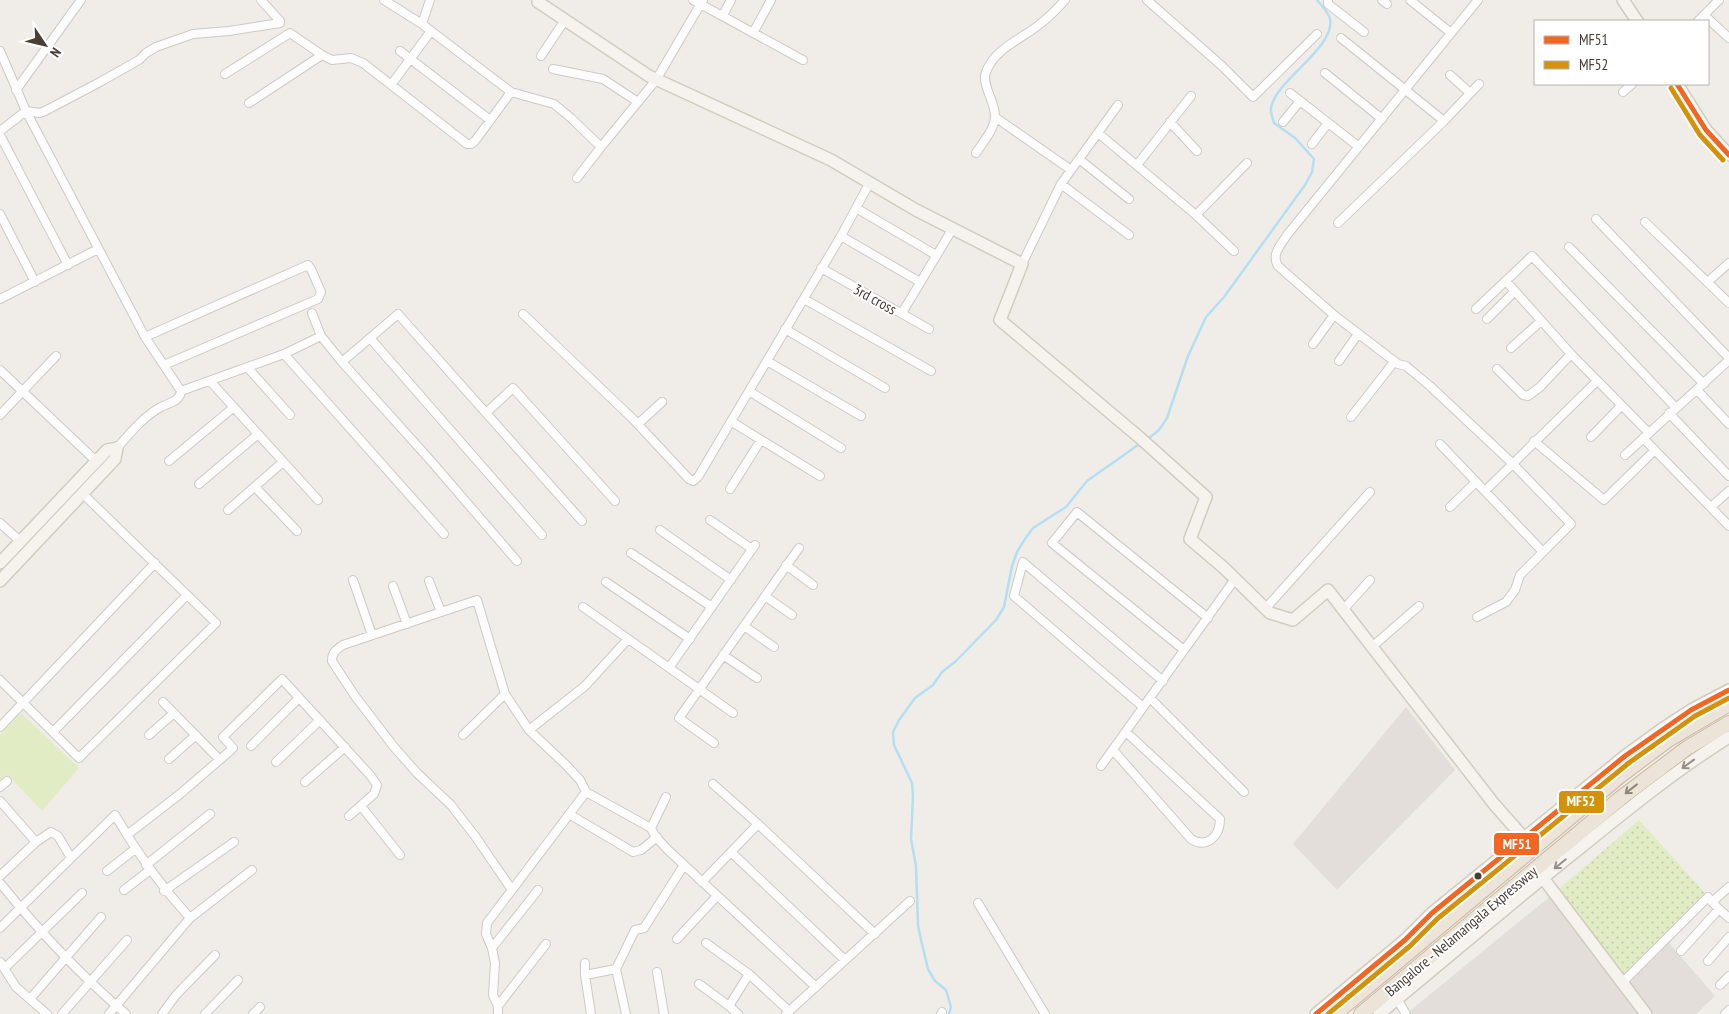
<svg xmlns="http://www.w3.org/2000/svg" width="1729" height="1014" font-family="'PT Sans Narrow',sans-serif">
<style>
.industrial{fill:#e3ded9}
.grass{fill:url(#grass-dots)}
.park{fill:#e1ecc5}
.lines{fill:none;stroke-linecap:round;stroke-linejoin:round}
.stream{stroke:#b4dff2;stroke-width:2.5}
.street-casing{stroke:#cdc9c4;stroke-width:10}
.secondary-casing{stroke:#d2ccbf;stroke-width:14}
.highway-casing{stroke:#cbb8a0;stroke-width:16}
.street{stroke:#fdfcfc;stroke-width:8}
.secondary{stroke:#f6f3ee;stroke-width:11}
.highway{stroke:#ece4d8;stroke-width:14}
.bus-1-casing{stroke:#fff;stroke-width:9}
.bus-2-casing{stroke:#fff;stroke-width:9}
.bus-1{stroke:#f26522;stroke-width:5}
.bus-2{stroke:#d4910a;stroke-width:5}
.oneway{stroke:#968f88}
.oneway2{stroke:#91897e}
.bus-dot{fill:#473e34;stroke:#fff;stroke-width:2}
.labels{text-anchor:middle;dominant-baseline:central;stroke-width:4;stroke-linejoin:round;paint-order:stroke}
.street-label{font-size:15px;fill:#473e34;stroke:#fff}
.line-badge{stroke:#fff;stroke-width:2}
.badge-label{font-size:14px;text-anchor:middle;font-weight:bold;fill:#fff}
</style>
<defs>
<pattern id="grass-dots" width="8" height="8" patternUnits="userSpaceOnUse" patternTransform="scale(1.25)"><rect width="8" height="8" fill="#e1ecc5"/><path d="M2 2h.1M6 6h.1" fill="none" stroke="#c2cbaa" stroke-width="1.8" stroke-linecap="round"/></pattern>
</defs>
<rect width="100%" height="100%" fill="#f0ede8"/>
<path class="industrial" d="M 1406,707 L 1455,770 L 1337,890 L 1293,844 Z
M 1558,890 L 1625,976 L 1663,936 L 1715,996 L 1696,1014 L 1406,1014 Z"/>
<path class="grass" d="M 1639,820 L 1705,893 L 1625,976 L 1558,890 Z"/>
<path class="park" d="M 21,713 L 79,768 L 42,811 L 8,775 L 0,782 L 0,735 Z"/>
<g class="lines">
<path class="stream" d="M 1149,438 L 1159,430 L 1167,418 L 1188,356 L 1206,317 L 1224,297 L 1305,185 L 1312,172 L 1314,159 L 1295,138 L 1274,123 C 1273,119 1270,112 1271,108 C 1275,81 1336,47 1330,19 C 1329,13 1321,5 1317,0
M 949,1014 L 951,1007 L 946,990 L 935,981 L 928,969 L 921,940 L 918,925 L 916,866 L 911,839 L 913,796 L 912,783 L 894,745 L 893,732 L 899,720 L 915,698 L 933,685 L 942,672 L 956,661 L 996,620 L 1004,607 L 1012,566 L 1017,552 L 1025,539 L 1033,528 L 1066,507 L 1087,481 L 1138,445"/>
<defs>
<path id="street" d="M 384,0 L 422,24 L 511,92 L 554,104 L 571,118 L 601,147
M 693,0 L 803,60
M 1147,0 L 1222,66 L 1253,97 L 1317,34
M 1328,0 L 1328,4 L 1364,32
M 1382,0 L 1387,4
M 1410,0 L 1451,33
M 723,15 L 731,0
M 1704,15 L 1729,38
M 1698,21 L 1719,0
M 422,24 L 430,0
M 753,33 L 771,0
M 1341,38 L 1444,121
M 0,51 L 26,111 L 145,337
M 400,51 L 490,120
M 541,56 L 565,20
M 553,69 L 603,79 L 638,102
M 1325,73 L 1382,119
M 225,74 L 290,33 L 322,55 L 332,60 L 351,58 L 363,63 L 467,144 L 471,144 L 475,141 L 511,92
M 1450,75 L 1470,93
M 391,85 L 431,31
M 16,90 L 81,0
M 1623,92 L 1632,84
M 1290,93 L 1359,147
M 249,103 L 322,55
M 995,117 L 1071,170
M 1170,122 L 1197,151
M 1283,122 L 1300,101
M 0,131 L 26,111 L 40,113 L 45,111 L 100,82 L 139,60 L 146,53 L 156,47 L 193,34 L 229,31 L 280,23 L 280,21 L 261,0
M 1098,133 L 1196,215 L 1234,251
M 0,135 L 68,265
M 1312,144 L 1328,123
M 976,153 C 983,142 995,129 995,116 C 995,101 981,84 986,72 C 995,48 1022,39 1040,24 C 1049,17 1057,9 1065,0
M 1079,159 L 1129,199
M 1137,165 L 1191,96
M 577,178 L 601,147 L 656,80 L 703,0
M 1061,184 L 1129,235
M 856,208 L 936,255
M 0,214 L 35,282
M 1196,215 L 1247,163
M 1596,219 L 1729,358
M 1645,222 L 1729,303
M 1338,223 L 1444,121 L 1479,84
M 841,236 L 920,282
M 1569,247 L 1704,384
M 1022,264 L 1061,184 L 1118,105
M 821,268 L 929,329
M 1712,278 L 1729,263
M 1506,281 L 1571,354 L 1649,433
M 0,299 L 98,249
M 804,299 L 931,371
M 1476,309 L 1532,256 L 1676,408
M 312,313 L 321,336
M 902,313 L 953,228
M 523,314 L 633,419 L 689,479 L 693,481 L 698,477 L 841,236 L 870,182
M 1487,319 L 1515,291
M 785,329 L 885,388
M 370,338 L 542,535
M 1313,344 L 1334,315
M 1511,348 L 1541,321
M 284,354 L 444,534
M 767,361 L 861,416
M 1339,361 L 1358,334
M 164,365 L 318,299 L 321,292 L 311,269 L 308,265 L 145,337 L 181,391 L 284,354 L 321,336 L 342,362
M 247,367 L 290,415
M 1497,369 L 1523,395 L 1528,396 L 1540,387 L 1571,354
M 0,370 L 96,461
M 210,381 L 318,500
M 1697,390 L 1729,424
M 749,391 L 841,448
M 486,413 L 513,388 L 615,501
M 1669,413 L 1729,476
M 0,415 L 56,356
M 1351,417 L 1394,362
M 732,422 L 820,476
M 638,424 L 662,402
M 1591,437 L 1621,406
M 1643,438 L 1729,526
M 1534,441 L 1604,500 L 1655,450
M 1440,444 L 1543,552
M 117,448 C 130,433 144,416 161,407 C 168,403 180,402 181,391
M 1625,455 L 1729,360
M 169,461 L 234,407
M 199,484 L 258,434
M 255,487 L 297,531
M 730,489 L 761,440
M 1485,491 L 1597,381
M 1450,507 L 1476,482
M 1711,507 L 1729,491
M 228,510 L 283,462
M 710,520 L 752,549
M 0,523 L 20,541
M 660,530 L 731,580
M 631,553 L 712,607
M 517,561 L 431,461 L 342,362 L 398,314 L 582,521
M 786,565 L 813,585
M 353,580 L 372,635
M 429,581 L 441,612
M 606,582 L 690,639
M 393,586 L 407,624
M 765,596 L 792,615
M 583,607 L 733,713
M 1265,609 L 1370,492
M 1344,609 L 1370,580
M 1477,617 L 1506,602 L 1515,590 L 1520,575 L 1571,524 L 1512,463 L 1430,386 L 1406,366 L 1398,364 L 1334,315 L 1278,266 C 1271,254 1281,245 1287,235 L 1478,0
M 744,626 L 774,647
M 1373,646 L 1419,606
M 1184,650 L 1052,543 L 1077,512 L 1208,618
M 723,655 L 757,678
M 669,668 L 755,545
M 0,680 L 79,758 L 216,623 L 83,494
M 1150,698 L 1244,792
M 163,702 L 220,760
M 1143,707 L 1014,596 L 1023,562 L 1163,681
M 0,727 L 155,563
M 529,730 L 585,686 L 628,639
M 53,732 L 187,595
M 149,735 L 174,713
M 463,735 L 505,694
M 714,743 L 679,718 L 799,548
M 251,746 L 299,698
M 1113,750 L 1191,839 C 1207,849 1220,836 1220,819 L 1126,732
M 169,759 L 196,735
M 276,762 L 320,720
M 1101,766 L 1235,579
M 305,782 L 345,747
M 713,784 L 758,824 L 875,934
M 0,787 L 7,781
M 0,801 L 36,842
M 361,806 L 400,855
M 569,814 L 633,852 L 641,850 L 657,837
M 651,828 L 666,797
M 127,835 L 180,794 L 230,751 L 233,748 L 223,737 L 282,679 L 370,775 L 377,785 L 374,794 L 349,816
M 731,852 L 845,960
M 146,865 L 210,814
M 107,871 L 135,849
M 0,876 L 36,842 L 51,832 L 58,836 L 71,858
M 702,882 L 758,824
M 0,883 C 39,931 79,974 126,1014
M 124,890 L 150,870
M 512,890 L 475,836 L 451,805 L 417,773 L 394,747 L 355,696 L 332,661 C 332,652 336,650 343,645 L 477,600 L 505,694 L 529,730 L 566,765 L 580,780 L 586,792
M 164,891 L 234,842
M 978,903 L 1045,1014
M 1719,909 L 1729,918
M 0,928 L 115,815 C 137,853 160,885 190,918
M 677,939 L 717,896
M 706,943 L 749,974 L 789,1011
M 492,948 L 538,890
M 1681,951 L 1719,909 L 1712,902
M 1708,961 L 1729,937
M 0,962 L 16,987 L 47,1014
M 5,968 L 82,893
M 616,969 L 626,1014
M 657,972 L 664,1014
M 585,975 L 585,963
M 1622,983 L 1708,897 L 1712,902 L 1729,887
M 699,984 L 729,1006
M 1720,985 L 1729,976
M 30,999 L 101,917
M 1397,999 L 1406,1014
M 498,1006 L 546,944
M 62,1014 L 127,940
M 109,1014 L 190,918 L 252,870
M 162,1014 L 176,995 L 215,955
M 205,1014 L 238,980
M 253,1014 L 260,1007
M 498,1014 L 498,1006 L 493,995 L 495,963 L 492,948 L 486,934 L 487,923 L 586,792 L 651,828 L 655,836 L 668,850 L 816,987
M 591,1014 L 585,975 L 616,969 L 635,930 L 644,928 L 684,865
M 738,1014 L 729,1006 L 749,974
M 786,1014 L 910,901
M 941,1014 L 942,1012
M 1725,1014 L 1729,1010"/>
<path id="secondary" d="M 539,0 L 538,2 L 649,76 L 831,160 L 916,210 L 1022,264 L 1000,320 L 1139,437 L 1206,497 L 1190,539 L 1224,568 L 1270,613 L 1293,620 L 1328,590 L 1494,804 L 1524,838
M 1623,0 L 1637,21
M 1677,84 L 1706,130 L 1729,155
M 0,563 L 107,450 L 117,448 L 115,459 L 0,581
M 1543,878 L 1646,1014
M 1316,1014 L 1405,940 L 1432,913 L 1625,756 L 1665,727 L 1691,710 L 1729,690
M 1379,1014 C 1446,959 1512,902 1580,848 C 1628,809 1676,770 1729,737"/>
<path id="highway" d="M 1335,1014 L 1620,776 L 1668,740 L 1729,704
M 1361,1014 L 1622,797 L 1687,748 L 1729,723"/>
</defs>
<use href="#street" class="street-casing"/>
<use href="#secondary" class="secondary-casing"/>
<use href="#highway" class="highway-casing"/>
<use href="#street" class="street"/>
<use href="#secondary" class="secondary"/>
<use href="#highway" class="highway"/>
<defs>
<path id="bus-1" d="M 1677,84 L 1706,130 L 1729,155
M 1316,1014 L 1405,940 L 1432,913 L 1625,756 L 1691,710 L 1729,690"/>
<path id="bus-2" d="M 1671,88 L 1700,135 L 1723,160
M 1328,1014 L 1410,946 L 1437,919 L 1630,762 L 1695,716 L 1729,698"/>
</defs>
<use href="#bus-1" class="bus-1-casing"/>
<use href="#bus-2" class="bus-2-casing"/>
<use href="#bus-1" class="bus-1"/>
<use href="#bus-2" class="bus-2"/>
</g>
<defs><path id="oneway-shaft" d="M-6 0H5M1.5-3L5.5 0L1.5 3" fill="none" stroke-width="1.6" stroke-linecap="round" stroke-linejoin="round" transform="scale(1.25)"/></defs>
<g class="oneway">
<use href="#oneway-shaft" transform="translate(1688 764) rotate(144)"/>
<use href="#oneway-shaft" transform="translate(1560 864) rotate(141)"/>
</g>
<use class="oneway2" href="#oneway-shaft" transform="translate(1631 789) rotate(142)"/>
<circle class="bus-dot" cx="1478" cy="876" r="4.5"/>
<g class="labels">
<g class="street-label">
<text transform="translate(875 299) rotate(29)">3rd cross</text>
<text transform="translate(1461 931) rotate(-40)">Bangalore - Nelamangala Expressway</text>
</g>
</g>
<g class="line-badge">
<rect x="1558" y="790" width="47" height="24" rx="5" fill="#d4910a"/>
<rect x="1493" y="832" width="47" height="24" rx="5" fill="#f26522"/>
</g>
<g class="badge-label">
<text x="1581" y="806">MF52</text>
<text x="1517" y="849">MF51</text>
</g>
<rect x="1534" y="20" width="175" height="65" fill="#ffffff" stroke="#b5b2ae"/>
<rect x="1544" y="36" width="25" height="8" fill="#f26522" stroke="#b5b2ae"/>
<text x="1579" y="45" font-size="15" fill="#473e34">MF51</text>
<rect x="1544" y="61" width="25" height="8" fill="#d4910a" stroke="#b5b2ae"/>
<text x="1579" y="70" font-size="15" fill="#473e34">MF52</text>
<g transform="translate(45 45) rotate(125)" stroke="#ffffff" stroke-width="4" paint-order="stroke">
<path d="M0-4L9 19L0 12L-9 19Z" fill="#473e34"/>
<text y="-8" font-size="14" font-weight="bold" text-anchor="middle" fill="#473e34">N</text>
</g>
</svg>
